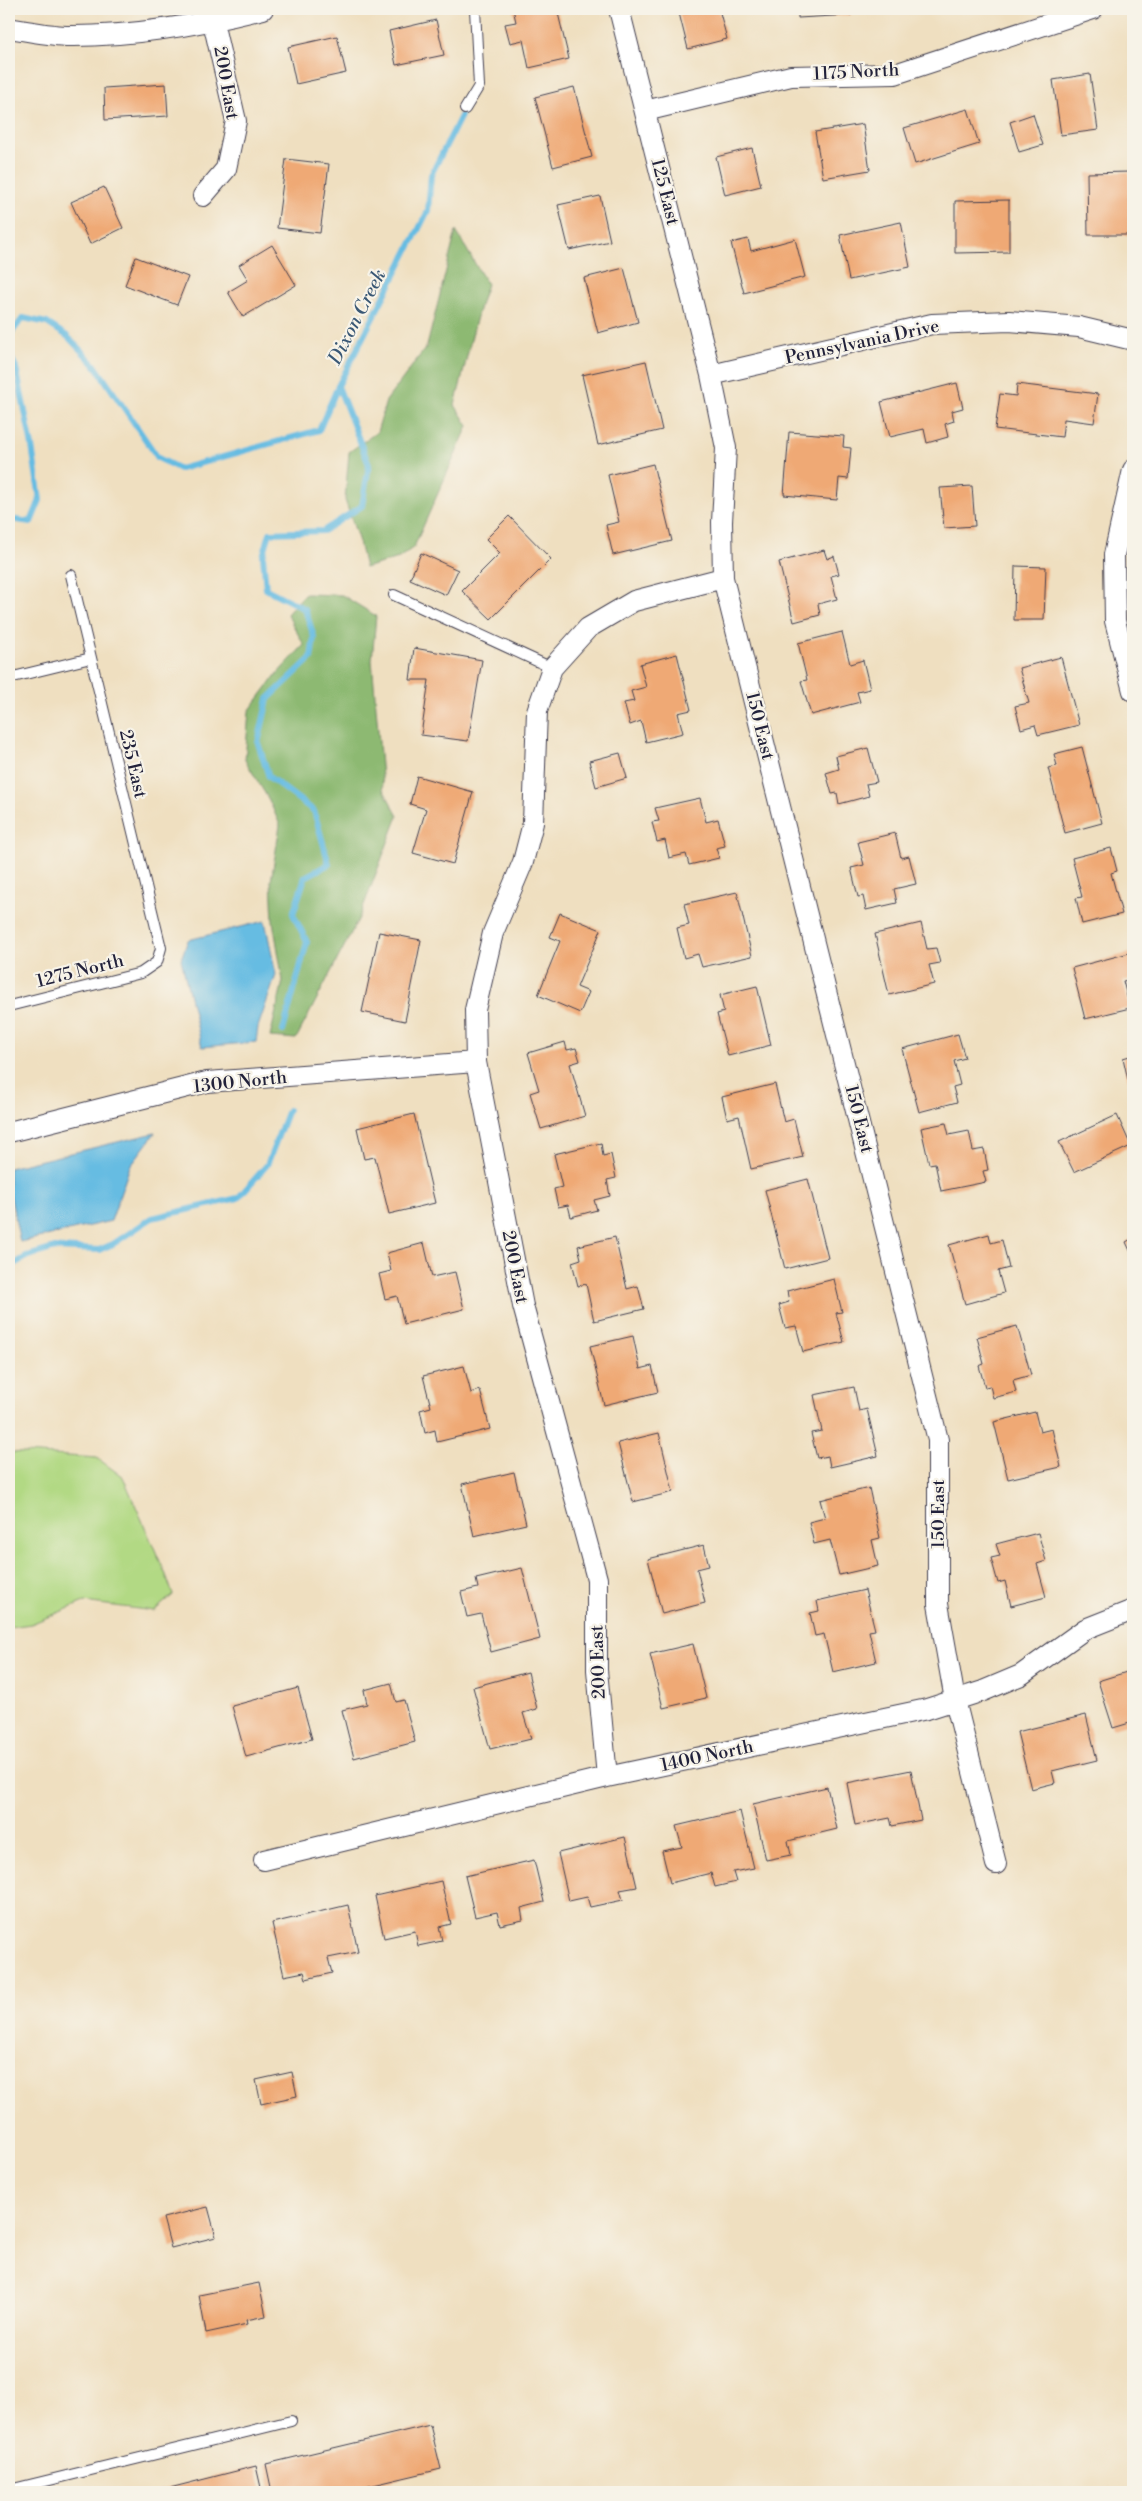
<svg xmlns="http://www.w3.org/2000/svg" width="1142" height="2501" font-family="'Libre Bodoni',serif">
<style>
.green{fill:#b2d984;stroke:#6a7e60}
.forest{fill:#8db972;stroke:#586e56}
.water{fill:#66bce2;stroke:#446f8e}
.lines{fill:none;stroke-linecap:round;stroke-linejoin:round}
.stream{stroke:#66bce2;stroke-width:6}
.building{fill:#efa975}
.lane-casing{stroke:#413e4f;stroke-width:12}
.street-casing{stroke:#413e4f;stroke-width:22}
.lane{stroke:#fff;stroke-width:10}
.street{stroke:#fff;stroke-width:20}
.labels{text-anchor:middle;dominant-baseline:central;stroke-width:4.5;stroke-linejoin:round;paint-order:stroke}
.street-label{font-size:18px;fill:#22223b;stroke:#f7f3e8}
.water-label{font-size:19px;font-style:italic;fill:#3a5875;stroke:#f7f3e8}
</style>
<rect width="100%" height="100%" fill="#f7f3e8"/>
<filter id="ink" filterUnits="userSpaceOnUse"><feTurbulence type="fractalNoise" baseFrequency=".02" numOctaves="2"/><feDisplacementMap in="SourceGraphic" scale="10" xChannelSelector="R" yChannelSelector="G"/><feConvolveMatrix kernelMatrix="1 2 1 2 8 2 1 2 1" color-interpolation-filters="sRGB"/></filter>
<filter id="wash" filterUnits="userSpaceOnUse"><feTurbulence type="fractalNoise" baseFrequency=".0096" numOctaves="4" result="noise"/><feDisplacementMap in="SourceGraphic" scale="20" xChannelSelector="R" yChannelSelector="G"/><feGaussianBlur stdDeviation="1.12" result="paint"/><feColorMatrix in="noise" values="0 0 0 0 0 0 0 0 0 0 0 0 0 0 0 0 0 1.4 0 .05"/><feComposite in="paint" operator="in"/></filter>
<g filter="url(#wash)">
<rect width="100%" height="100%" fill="#efdfc0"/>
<path class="green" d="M 9,1452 L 97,1458 L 123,1477 L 166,1575 L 173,1595 L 154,1611 L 84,1602 L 31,1624 L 9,1627 Z"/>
<path class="forest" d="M 456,231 L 487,284 C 473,324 466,365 455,405 L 468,426 L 414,547 L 399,558 L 365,568 L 359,542 L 345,500 L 349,452 L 377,432 L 386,401 L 427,346 Z
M 305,594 L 342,595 L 376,616 L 372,660 L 383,789 L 398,816 L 359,918 L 296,1039 L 270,1037 L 283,981 L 273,921 L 271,881 L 280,825 L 269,800 L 245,760 L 249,711 L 276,675 L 304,645 L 287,614 Z"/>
<path class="water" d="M 265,921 L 276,975 L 258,1027 L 256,1042 L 202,1047 L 181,959 L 188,940 Z
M 155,1133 L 130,1166 L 111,1221 L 20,1242 L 9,1189 L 9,1168 Z"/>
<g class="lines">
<path class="stream" d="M 9,336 L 23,318 L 47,323 L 67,336 L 94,364 L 158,458 L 180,469 L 319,430 L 338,386
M 9,354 L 16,367 L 32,446 L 40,500 L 31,522 L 9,519
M 283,1031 L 307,942 L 293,914 L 305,877 L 329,864 L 314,811 L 269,777 L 258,743 L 268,699 L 311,658 L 314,637 L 305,609 L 266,589 L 263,556 L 270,533 L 323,531 L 362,506 L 369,465 L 338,386 L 428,211 L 431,175 L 461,116
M 9,1267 L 28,1256 L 55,1248 L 99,1250 L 113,1244 L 152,1218 L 238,1198 L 267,1165 L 288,1110"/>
</g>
<g id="blocks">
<path class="building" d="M 513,9 L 557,9 L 569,59 L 529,68 L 523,40 L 510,43 L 505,24 L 516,22 Z
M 678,9 L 719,9 L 727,39 L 688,49 Z
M 798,9 L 850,9 L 851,15 L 798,18 Z
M 436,20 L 444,55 L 396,65 L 389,31 Z
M 337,36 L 346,73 L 296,84 L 288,47 Z
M 1090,74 L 1098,130 L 1061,135 L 1053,80 Z
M 166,84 L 168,116 L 105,120 L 104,88 Z
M 574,87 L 592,157 L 553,167 L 535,97 Z
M 9,93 L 12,93 L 10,123 L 9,123 Z
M 968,109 L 979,144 L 915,164 L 904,128 Z
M 1033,114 L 1043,145 L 1019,152 L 1010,122 Z
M 863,124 L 870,170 L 823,178 L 815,132 Z
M 752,148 L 761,186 L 725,195 L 716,157 Z
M 286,159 L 329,164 L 320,233 L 277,228 Z
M 1129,172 L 1130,235 L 1088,235 L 1087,173 Z
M 104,187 L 123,228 L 90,244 L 71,202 Z
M 600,196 L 610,241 L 569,250 L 558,205 Z
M 1009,200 L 1009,252 L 955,253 L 955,201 Z
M 901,222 L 910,267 L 849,280 L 840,235 Z
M 748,239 L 751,251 L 795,239 L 805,277 L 744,293 L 731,243 Z
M 272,245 L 296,285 L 243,317 L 228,292 L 248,280 L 239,265 Z
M 136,257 L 188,277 L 177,305 L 125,285 Z
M 624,268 L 638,322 L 598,333 L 584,278 Z
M 646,361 L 662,430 L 598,445 L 582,375 Z
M 957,383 L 963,408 L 952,411 L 954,421 L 945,424 L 948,437 L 927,443 L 924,429 L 890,437 L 881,402 Z
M 1017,384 L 1098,394 L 1094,423 L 1064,419 L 1062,437 L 995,429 L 1000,394 L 1016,396 Z
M 789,432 L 844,436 L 843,447 L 851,448 L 848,479 L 839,478 L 837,500 L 784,495 Z
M 653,464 L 672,541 L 613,555 L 606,525 L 619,522 L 608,475 Z
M 972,486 L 975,526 L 944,528 L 940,488 Z
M 509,516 L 551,559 L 491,619 L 462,591 L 500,553 L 486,539 Z
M 824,550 L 827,559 L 834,556 L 839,574 L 831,576 L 837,599 L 818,604 L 820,615 L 794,622 L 779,562 Z
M 421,553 L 458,570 L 446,595 L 410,579 Z
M 1015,566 L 1046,567 L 1044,620 L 1014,620 Z
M 842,632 L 850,664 L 863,660 L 870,689 L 857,692 L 860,702 L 811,715 L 801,681 L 807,680 L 798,643 Z
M 414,648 L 482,660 L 468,741 L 421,735 L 429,680 L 410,680 Z
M 677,654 L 691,710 L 678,713 L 683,733 L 646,742 L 641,721 L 630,725 L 624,703 L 634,701 L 631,691 L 646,687 L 640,664 Z
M 1061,657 L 1079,725 L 1038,735 L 1035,725 L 1021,729 L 1015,706 L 1029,703 L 1019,668 Z
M 1082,747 L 1102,823 L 1065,833 L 1048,768 L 1057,766 L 1054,754 Z
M 868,748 L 877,782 L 866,784 L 869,796 L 839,804 L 837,793 L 832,794 L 826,773 L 839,769 L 836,756 Z
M 620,753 L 627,778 L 596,787 L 589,761 Z
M 417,776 L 473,792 L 453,864 L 413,853 L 426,809 L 410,804 Z
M 700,798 L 706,822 L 718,819 L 725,846 L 716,848 L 719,858 L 689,865 L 686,854 L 669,858 L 665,840 L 657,842 L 652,822 L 659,821 L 655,808 Z
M 895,833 L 901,858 L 909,856 L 916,884 L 894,889 L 897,903 L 866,910 L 863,896 L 858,897 L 851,868 L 864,865 L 858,842 Z
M 1111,848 L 1117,871 L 1111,873 L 1122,914 L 1082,924 L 1076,898 L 1082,897 L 1072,858 Z
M 737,892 L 752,956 L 702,967 L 698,954 L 684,958 L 677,928 L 689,925 L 684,904 Z
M 560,913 L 601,930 L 577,987 L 589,992 L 580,1013 L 538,995 L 560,941 L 550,937 Z
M 921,923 L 927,949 L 936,948 L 940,963 L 929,965 L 934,984 L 889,995 L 875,934 Z
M 379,932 L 421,940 L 405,1021 L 362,1012 Z
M 1133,952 L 1133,979 L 1123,981 L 1130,1008 L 1085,1019 L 1072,968 Z
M 757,986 L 771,1045 L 728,1056 L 717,1014 L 724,1012 L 720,995 Z
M 958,1034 L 965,1058 L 954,1061 L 960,1085 L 953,1087 L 957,1102 L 919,1112 L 902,1049 Z
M 565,1042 L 567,1050 L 576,1048 L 580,1061 L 570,1064 L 585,1116 L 541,1129 L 530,1093 L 539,1090 L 528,1053 Z
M 1133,1055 L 1133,1079 L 1128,1080 L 1123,1058 Z
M 775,1084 L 784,1122 L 794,1119 L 803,1157 L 751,1169 L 739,1116 L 727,1119 L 722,1097 Z
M 414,1114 L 435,1203 L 389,1214 L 375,1157 L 364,1159 L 357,1128 Z
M 1117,1115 L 1131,1146 L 1074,1172 L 1059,1142 Z
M 946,1123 L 949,1135 L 969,1131 L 973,1151 L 984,1149 L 988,1170 L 983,1171 L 986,1182 L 941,1191 L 935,1163 L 929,1164 L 921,1128 Z
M 601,1143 L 603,1156 L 611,1154 L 616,1178 L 607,1180 L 610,1196 L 594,1200 L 597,1210 L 571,1217 L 568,1205 L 558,1207 L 554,1189 L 562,1187 L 554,1154 Z
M 808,1179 L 828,1258 L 785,1269 L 765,1190 Z
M 989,1234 L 991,1243 L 1002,1240 L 1009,1268 L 998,1271 L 1004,1293 L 965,1304 L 949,1245 Z
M 615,1237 L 627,1289 L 638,1286 L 644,1309 L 594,1321 L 586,1284 L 578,1286 L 572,1262 L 581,1259 L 578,1246 Z
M 1133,1238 L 1133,1257 L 1126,1242 Z
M 424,1243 L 432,1277 L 455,1272 L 464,1309 L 404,1324 L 397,1296 L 385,1299 L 379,1274 L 391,1271 L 387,1253 Z
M 834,1279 L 842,1312 L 836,1313 L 844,1342 L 803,1352 L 796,1326 L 785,1328 L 779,1305 L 789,1302 L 787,1291 Z
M 1017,1326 L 1031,1375 L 1013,1380 L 1016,1392 L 993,1398 L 990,1386 L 985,1387 L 979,1366 L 984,1364 L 977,1337 Z
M 633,1336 L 640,1369 L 652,1366 L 658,1392 L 604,1405 L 590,1346 Z
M 464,1366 L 471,1393 L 480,1390 L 490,1429 L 437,1442 L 435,1430 L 425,1433 L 420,1410 L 431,1407 L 423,1376 Z
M 854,1387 L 859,1411 L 867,1409 L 878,1456 L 830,1467 L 828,1456 L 817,1458 L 811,1433 L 822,1431 L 814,1395 Z
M 1035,1412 L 1040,1432 L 1052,1429 L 1061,1467 L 1008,1479 L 994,1422 Z
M 659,1433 L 673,1492 L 633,1502 L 618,1443 Z
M 514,1472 L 526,1524 L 474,1536 L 462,1484 Z
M 869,1488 L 880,1538 L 872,1540 L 878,1566 L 839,1575 L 830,1540 L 814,1544 L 809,1522 L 825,1518 L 820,1500 Z
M 1038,1533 L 1046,1561 L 1037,1564 L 1046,1597 L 1011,1606 L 1005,1581 L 998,1583 L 991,1558 L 1000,1556 L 996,1544 Z
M 704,1545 L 709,1566 L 697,1569 L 705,1603 L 662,1614 L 648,1559 Z
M 522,1568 L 540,1639 L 491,1652 L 481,1614 L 467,1617 L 461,1592 L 478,1588 L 476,1579 Z
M 865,1590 L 875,1630 L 869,1631 L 876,1662 L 833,1672 L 824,1634 L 815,1636 L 810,1613 L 819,1611 L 817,1601 Z
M 693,1644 L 706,1698 L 663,1708 L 650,1654 Z
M 1133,1670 L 1133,1722 L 1113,1728 L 1098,1681 Z
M 528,1672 L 537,1709 L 523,1713 L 531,1739 L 490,1749 L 473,1687 Z
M 391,1683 L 396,1702 L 404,1700 L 415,1742 L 354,1758 L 342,1710 L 367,1704 L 364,1690 Z
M 298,1688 L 312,1739 L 246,1757 L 232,1706 Z
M 1086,1715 L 1097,1760 L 1052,1771 L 1055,1783 L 1031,1789 L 1017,1732 Z
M 911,1770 L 921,1820 L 892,1826 L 890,1818 L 855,1825 L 847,1783 Z
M 827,1787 L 837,1829 L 788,1841 L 791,1855 L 766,1860 L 753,1804 Z
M 740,1811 L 754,1868 L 733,1872 L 736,1882 L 715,1887 L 711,1873 L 670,1883 L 662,1851 L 682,1847 L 676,1826 Z
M 625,1837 L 637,1887 L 620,1890 L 623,1900 L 590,1907 L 587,1897 L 569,1901 L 558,1853 Z
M 534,1860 L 544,1902 L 521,1908 L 523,1920 L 500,1925 L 497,1912 L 475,1917 L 465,1876 Z
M 441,1881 L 451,1924 L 439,1927 L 442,1941 L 418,1946 L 415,1931 L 384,1938 L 375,1896 Z
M 348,1905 L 358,1952 L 328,1958 L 332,1973 L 306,1979 L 304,1972 L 284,1976 L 272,1923 Z
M 292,2072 L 297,2096 L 261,2104 L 256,2080 Z
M 208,2207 L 216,2237 L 171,2248 L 163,2218 Z
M 259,2283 L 266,2316 L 246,2320 L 247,2324 L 206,2333 L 199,2295 Z
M 430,2425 L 441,2469 L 344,2492 L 272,2492 L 266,2464 Z
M 256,2466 L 262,2492 L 154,2492 Z"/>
</g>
</g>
<g filter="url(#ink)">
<use href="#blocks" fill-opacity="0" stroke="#413e4f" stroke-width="1"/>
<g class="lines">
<defs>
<path id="lane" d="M 465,109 L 479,86 L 475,9
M 394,595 L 552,668
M 9,678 L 91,658
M 9,1006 L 141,973 L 157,962 L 161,948 L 71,575
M 9,2490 L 291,2421"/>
<path id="street" d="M 619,9 L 711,375 L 726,448 L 722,522 L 723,578 L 938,1440 L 938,1604 L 955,1700 L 996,1864
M 9,28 C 27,31 47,35 66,36 C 132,37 199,25 263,9
M 645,111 L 791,76 L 895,74 L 1093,9
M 203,196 L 226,169 L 236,121 L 213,22
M 711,375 L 932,324 L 1009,321 L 1079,327 L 1133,340
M 1133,470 L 1114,555 L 1115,621 L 1133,691
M 9,1132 L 207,1082 L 476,1062
M 607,1777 L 597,1670 L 597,1579 L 523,1306 L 476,1062 L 475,1010 L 493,933 L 523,862 L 533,823 L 537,711 L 552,668 L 588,628 L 634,601 L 723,578
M 264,1860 L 607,1777 L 927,1709 L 983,1691 L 1021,1675 L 1085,1629 L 1133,1610"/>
</defs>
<use href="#lane" class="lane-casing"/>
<use href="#street" class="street-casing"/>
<use href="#lane" class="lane"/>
<use href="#street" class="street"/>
</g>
</g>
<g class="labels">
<g class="street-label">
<text transform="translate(856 72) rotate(-3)">1175 North</text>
<text transform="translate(226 83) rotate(80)">200 East</text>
<text transform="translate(665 192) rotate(76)">125 East</text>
<text transform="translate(862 342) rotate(-12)">Pennsylvania Drive</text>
<text transform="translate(760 726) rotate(76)">150 East</text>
<text transform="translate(133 764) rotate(77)">235 East</text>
<text transform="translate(80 971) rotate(-14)">1275 North</text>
<text transform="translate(240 1082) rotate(-6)">1300 North</text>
<text transform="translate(859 1119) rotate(76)">150 East</text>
<text transform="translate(515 1267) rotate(79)">200 East</text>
<text transform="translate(938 1514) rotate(-90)">150 East</text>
<text transform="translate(598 1662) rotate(-92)">200 East</text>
<text transform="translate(707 1756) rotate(-12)">1400 North</text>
</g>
<g class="water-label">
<text transform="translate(357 317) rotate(-63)">Dixon Creek</text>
</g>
</g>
<rect width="1142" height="2501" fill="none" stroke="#f7f3e8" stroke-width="30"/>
</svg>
